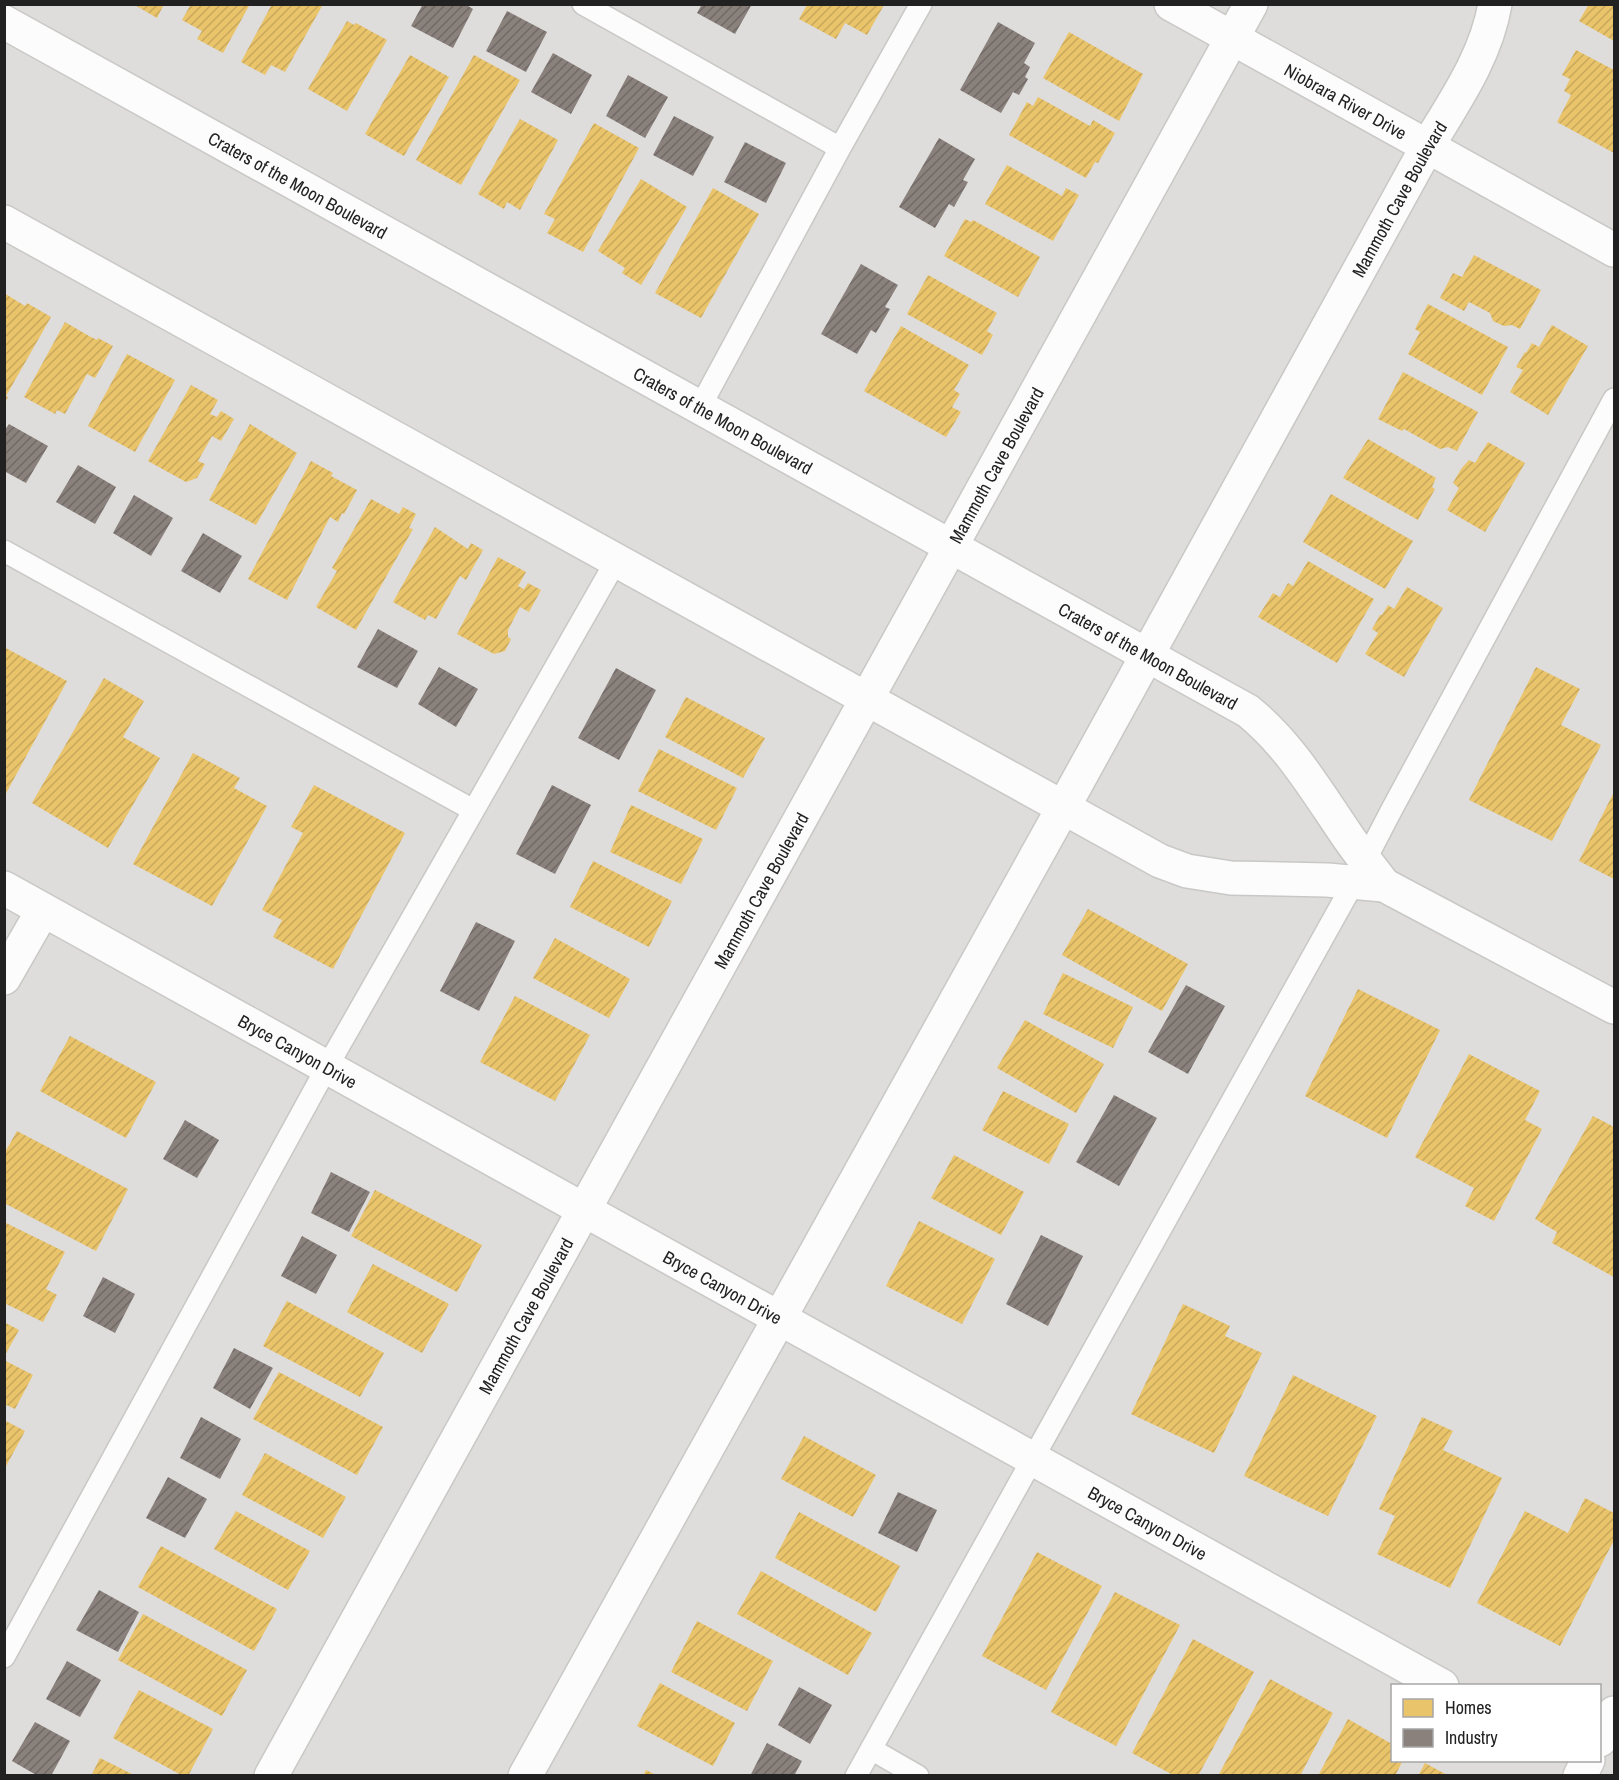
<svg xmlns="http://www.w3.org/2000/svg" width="1619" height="1780" font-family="'Archivo Narrow',sans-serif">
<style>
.residential{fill:#dedddb;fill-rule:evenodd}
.homes{fill:url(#homes-hatch)}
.industry{fill:url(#industry-hatch)}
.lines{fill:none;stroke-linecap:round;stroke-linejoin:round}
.service-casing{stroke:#c8c8c6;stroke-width:24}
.minor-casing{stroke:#c8c8c6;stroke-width:36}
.service{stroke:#fdfcfc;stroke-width:21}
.minor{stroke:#fdfcfc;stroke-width:33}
.labels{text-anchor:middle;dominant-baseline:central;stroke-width:6;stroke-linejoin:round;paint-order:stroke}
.street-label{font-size:18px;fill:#212121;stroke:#fff}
</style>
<defs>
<pattern id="homes-hatch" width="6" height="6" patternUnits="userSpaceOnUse" patternTransform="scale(1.5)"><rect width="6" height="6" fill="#e9c46a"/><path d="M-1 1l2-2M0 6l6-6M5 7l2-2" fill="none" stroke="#c8a85c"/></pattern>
<pattern id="industry-hatch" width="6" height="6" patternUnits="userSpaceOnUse" patternTransform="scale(1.5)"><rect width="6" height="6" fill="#8a817c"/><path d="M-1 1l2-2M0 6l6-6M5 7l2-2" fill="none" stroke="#706965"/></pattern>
</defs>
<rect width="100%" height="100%" fill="#efeeea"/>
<path class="residential" d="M 5,5 L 1614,5 L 1614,1775 L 5,1776 ZM 1392,1686 L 1600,1686 L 1600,1760 L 1392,1760 Z"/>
<path class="homes" d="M 133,4 L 164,4 L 157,18 Z
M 191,4 L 250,4 L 223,53 L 197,39 L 202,31 L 182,20 Z
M 272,4 L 322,6 L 285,72 L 271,65 L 265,75 L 241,62 Z
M 1589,4 L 1614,4 L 1614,41 L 1579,21 Z
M 807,5 L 884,5 L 867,35 L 845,23 L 836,39 L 799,19 Z
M 347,21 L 354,25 L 356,23 L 387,40 L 347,111 L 308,89 Z
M 1069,32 L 1143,74 L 1119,121 L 1043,78 Z
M 1576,50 L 1614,70 L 1614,153 L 1557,122 L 1571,95 L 1564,91 L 1570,79 L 1562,75 Z
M 410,55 L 449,77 L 404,156 L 365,134 Z
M 474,55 L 520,80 L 461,185 L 416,160 Z
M 1038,97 L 1090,126 L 1093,120 L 1115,133 L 1098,163 L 1095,162 L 1086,178 L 1009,135 L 1027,102 L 1033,106 Z
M 520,119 L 558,140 L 520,210 L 507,202 L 504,209 L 478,194 Z
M 594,123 L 639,148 L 583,252 L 547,233 L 555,219 L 544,214 Z
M 1007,165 L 1062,196 L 1066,188 L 1079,195 L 1053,241 L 985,204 Z
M 641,179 L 687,207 L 641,285 L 622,273 L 625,268 L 598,251 Z
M 713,188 L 759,214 L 701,318 L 655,293 Z
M 965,219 L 971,222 L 973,220 L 1040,257 L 1018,297 L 944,256 Z
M 1474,255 L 1541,290 L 1520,329 L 1512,325 L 1504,326 L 1493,321 L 1490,313 L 1469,302 L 1464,311 L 1440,298 L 1453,273 L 1462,277 Z
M 928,275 L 997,313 L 987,331 L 993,335 L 982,355 L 907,314 Z
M 4,293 L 25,306 L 27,303 L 51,317 L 6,396 L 8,397 L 4,404 Z
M 1428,304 L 1508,347 L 1482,395 L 1408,354 L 1420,332 L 1415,329 Z
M 65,322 L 89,336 L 97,340 L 98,338 L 113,346 L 95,378 L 87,374 L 65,414 L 57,410 L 55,414 L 24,397 Z
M 1552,325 L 1588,346 L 1548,415 L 1510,392 L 1523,370 L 1516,367 L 1525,352 L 1526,353 L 1532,343 L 1539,347 Z
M 901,326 L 969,365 L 954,390 L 960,394 L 952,407 L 961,412 L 946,437 L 864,391 Z
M 127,354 L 175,380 L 135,452 L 88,426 Z
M 1403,372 L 1478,412 L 1457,451 L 1448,447 L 1440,449 L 1404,429 L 1402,431 L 1378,419 Z
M 191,385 L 218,400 L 210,414 L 217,417 L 221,411 L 234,419 L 221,441 L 212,436 L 198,461 L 205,464 L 197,478 L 186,482 L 148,461 Z
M 250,424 L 297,453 L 256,525 L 209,500 Z
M 1368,439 L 1436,478 L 1432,487 L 1435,489 L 1418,520 L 1343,478 Z
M 1488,442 L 1525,463 L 1485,532 L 1447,510 L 1459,488 L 1453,483 L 1461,469 L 1469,460 L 1475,463 Z
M 311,461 L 333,473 L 331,476 L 357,490 L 344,514 L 342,513 L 338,522 L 330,517 L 287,600 L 248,579 Z
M 1331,494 L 1413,541 L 1385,589 L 1303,542 Z
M 371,499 L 399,514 L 403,507 L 416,514 L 409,528 L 413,529 L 356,630 L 316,607 L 337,571 L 332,568 Z
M 435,527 L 468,549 L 471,543 L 483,550 L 466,580 L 460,576 L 436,619 L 428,615 L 425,620 L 393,602 Z
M 498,557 L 526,572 L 518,586 L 524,589 L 528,583 L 541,590 L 529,612 L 520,607 L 508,630 L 508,637 L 511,639 L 505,651 L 494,654 L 457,634 Z
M 1308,561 L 1374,599 L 1337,663 L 1258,617 L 1273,593 L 1280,597 L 1288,583 L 1293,586 Z
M 1407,587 L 1443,608 L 1404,677 L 1365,654 L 1378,633 L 1372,629 L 1380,615 L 1382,615 L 1388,605 L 1394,609 Z
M 4,647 L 67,681 L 4,797 Z
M 1536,667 L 1580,689 L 1561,725 L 1601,745 L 1552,841 L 1469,800 Z
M 104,678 L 144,701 L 123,737 L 160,758 L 108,848 L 32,803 Z
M 686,697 L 765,738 L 743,778 L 665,737 Z
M 659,749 L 737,788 L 716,830 L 638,791 Z
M 193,753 L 240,778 L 234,788 L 267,806 L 212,906 L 133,864 Z
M 314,785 L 405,833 L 333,969 L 273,937 L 282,920 L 262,910 L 303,833 L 291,827 Z
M 1614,792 L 1614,879 L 1579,861 Z
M 631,805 L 703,839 L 681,884 L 610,852 Z
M 593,861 L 672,901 L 649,947 L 570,907 Z
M 1088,909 L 1188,964 L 1162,1011 L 1062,955 Z
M 555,938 L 630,979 L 609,1018 L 533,978 Z
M 1063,973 L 1133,1007 L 1113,1048 L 1043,1014 Z
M 1358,989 L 1440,1030 L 1387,1138 L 1305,1096 Z
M 515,996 L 590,1035 L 555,1101 L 480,1062 Z
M 1025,1020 L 1104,1064 L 1076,1113 L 997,1068 Z
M 70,1036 L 156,1082 L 126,1138 L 40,1091 Z
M 1469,1054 L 1540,1091 L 1525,1120 L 1542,1129 L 1494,1221 L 1465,1206 L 1474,1188 L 1415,1157 Z
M 1003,1091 L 1069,1124 L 1049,1164 L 982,1130 Z
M 1593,1116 L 1614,1127 L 1614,1277 L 1552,1243 L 1557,1232 L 1535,1219 Z
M 17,1131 L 128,1189 L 96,1251 L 4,1203 L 4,1154 Z
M 954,1155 L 1024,1192 L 1001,1235 L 931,1198 Z
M 375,1190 L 482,1245 L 457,1292 L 351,1236 Z
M 919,1221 L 995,1259 L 962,1324 L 886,1286 Z
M 4,1222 L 65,1252 L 46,1289 L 57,1295 L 43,1322 L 4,1303 Z
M 373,1264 L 449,1304 L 422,1353 L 347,1312 Z
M 287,1301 L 384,1353 L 360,1397 L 263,1346 Z
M 1183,1304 L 1230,1326 L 1225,1336 L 1262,1353 L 1214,1453 L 1131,1414 Z
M 4,1322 L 19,1330 L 4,1357 Z
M 4,1360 L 33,1375 L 15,1409 L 4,1404 Z
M 279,1372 L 383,1427 L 357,1475 L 253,1419 Z
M 1293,1375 L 1377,1416 L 1328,1516 L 1244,1476 Z
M 1422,1417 L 1453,1431 L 1443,1450 L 1502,1478 L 1450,1588 L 1377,1554 L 1395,1516 L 1379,1509 Z
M 4,1420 L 25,1431 L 4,1470 Z
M 804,1436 L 876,1475 L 853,1517 L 781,1479 Z
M 265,1453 L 346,1497 L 323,1538 L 242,1495 Z
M 1585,1498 L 1614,1513 L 1614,1540 L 1560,1646 L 1477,1603 L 1525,1511 L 1568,1533 Z
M 236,1511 L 310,1551 L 288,1590 L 214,1549 Z
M 799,1512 L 900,1566 L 876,1612 L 775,1558 Z
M 161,1546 L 277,1609 L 254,1651 L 138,1587 Z
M 1037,1552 L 1102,1586 L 1046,1690 L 982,1656 Z
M 761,1571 L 872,1633 L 848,1675 L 737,1614 Z
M 1115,1592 L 1180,1625 L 1116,1746 L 1051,1712 Z
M 143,1614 L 247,1670 L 222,1716 L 118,1660 Z
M 697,1621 L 773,1661 L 747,1711 L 671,1672 Z
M 1193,1639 L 1254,1672 L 1198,1776 L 1175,1776 L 1132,1753 Z
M 1270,1679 L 1333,1713 L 1300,1776 L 1218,1776 Z
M 660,1683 L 735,1723 L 713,1766 L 637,1726 Z
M 139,1690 L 213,1729 L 188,1776 L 183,1776 L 113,1738 Z
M 1348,1719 L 1392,1744 L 1392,1760 L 1403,1760 L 1395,1776 L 1318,1776 Z
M 100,1758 L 136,1776 L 91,1776 Z
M 1425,1763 L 1449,1776 L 1418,1776 Z
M 646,1770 L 658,1776 L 643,1776 Z"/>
<path class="industry" d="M 423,4 L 465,4 L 473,9 L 453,48 L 411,26 Z
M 702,4 L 752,4 L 735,34 L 697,13 Z
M 507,11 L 547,32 L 526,72 L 486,51 Z
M 998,22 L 1035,43 L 1024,63 L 1030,67 L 1025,77 L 1028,79 L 1019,95 L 1013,92 L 1001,113 L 960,90 Z
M 553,53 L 592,75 L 571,114 L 531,92 Z
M 628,75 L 668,97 L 645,138 L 606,116 Z
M 674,116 L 714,137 L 693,176 L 653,155 Z
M 939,138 L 975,159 L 963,180 L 968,182 L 964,189 L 954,207 L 949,204 L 935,228 L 899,207 Z
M 745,142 L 786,163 L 766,203 L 724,182 Z
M 861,264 L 898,285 L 885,307 L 890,309 L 876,333 L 871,330 L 857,354 L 821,334 Z
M 9,424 L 48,446 L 26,483 L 4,471 L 4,431 Z
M 78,465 L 116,487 L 95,524 L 56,502 Z
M 134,495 L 173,518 L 151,556 L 113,533 Z
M 203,533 L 242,556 L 220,593 L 181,571 Z
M 378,629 L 418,651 L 397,688 L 357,667 Z
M 439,667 L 478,689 L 456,727 L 418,704 Z
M 616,668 L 656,690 L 619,760 L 578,738 Z
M 552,785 L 591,805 L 555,874 L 516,854 Z
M 476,922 L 515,941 L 479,1011 L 440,991 Z
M 1186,985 L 1225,1006 L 1188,1074 L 1148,1052 Z
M 1114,1095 L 1157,1118 L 1119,1186 L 1076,1162 Z
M 185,1120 L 219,1140 L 197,1178 L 163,1159 Z
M 331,1172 L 370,1192 L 349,1232 L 311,1213 Z
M 1041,1235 L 1083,1256 L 1048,1326 L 1006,1304 Z
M 302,1236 L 337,1255 L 316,1294 L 281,1276 Z
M 103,1277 L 135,1294 L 115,1333 L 83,1316 Z
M 234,1348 L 273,1368 L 250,1409 L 213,1388 Z
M 201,1417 L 241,1439 L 220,1479 L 180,1458 Z
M 168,1477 L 207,1499 L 185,1538 L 146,1518 Z
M 898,1492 L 937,1510 L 917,1552 L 878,1533 Z
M 99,1590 L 139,1612 L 118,1652 L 76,1630 Z
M 67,1661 L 101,1680 L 80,1717 L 46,1699 Z
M 799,1687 L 832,1705 L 810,1744 L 778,1725 Z
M 35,1722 L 70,1741 L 51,1776 L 38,1776 L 12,1761 Z
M 767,1743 L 802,1761 L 794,1776 L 750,1776 Z"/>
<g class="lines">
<defs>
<path id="service" d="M 583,4 L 840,148
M 700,407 L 840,148 L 921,4
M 4,551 L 473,810
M 4,1657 L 327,1067 L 616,561
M 871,1749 L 918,1776
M 856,1776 L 1354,882 L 1392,809 L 1614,399"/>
<g id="minor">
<path id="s1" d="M 1171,4 L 1614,250"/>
<path id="s2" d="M 4,22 L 1248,711 C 1291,746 1317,792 1348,837 C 1359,853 1372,869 1384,885"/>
<path d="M 4,222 L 1160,861 L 1187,871 L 1231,878 L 1327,880 L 1384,885 L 1614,1007"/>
<path id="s3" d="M 4,888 L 1442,1686"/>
<path d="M 4,978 L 43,910"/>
<path d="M 1600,1740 L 1614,1713"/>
<path id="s4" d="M 271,1776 L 1251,4"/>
<path id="s5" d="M 525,1776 L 1063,808 L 1427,147 C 1454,102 1486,57 1495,4"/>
<path d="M 1580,1776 L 1588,1760"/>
</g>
</defs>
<use href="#service" class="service-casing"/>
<use href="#minor" class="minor-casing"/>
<use href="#service" class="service"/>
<use href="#minor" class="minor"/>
</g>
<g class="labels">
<g class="street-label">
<text stroke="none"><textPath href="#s1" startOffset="200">Niobrara River Drive</textPath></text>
<text stroke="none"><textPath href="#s2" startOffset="336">Craters of the Moon Boulevard</textPath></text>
<text stroke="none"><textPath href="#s5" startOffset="1803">Mammoth Cave Boulevard</textPath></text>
<text stroke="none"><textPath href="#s2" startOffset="822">Craters of the Moon Boulevard</textPath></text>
<text stroke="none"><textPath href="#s4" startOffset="1498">Mammoth Cave Boulevard</textPath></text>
<text stroke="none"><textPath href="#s2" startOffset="1308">Craters of the Moon Boulevard</textPath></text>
<text stroke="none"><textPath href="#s4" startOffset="1012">Mammoth Cave Boulevard</textPath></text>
<text stroke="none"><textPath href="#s3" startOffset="336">Bryce Canyon Drive</textPath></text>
<text stroke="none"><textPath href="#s3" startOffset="822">Bryce Canyon Drive</textPath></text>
<text stroke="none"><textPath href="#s4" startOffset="526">Mammoth Cave Boulevard</textPath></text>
<text stroke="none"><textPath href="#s3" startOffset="1308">Bryce Canyon Drive</textPath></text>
</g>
</g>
<rect width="1619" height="1780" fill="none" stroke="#212121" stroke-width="12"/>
<rect x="1391" y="1684" width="210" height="78" fill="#ffffff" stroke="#a6a6a6" stroke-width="1.5"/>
<rect x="1403" y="1699" width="30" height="18" fill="#e9c46a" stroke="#a6a6a6" stroke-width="1.5"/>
<text x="1445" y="1714" font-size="18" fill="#212121">Homes</text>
<rect x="1403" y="1729" width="30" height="18" fill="#8a817c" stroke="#a6a6a6" stroke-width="1.5"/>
<text x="1445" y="1744" font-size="18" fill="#212121">Industry</text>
</svg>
